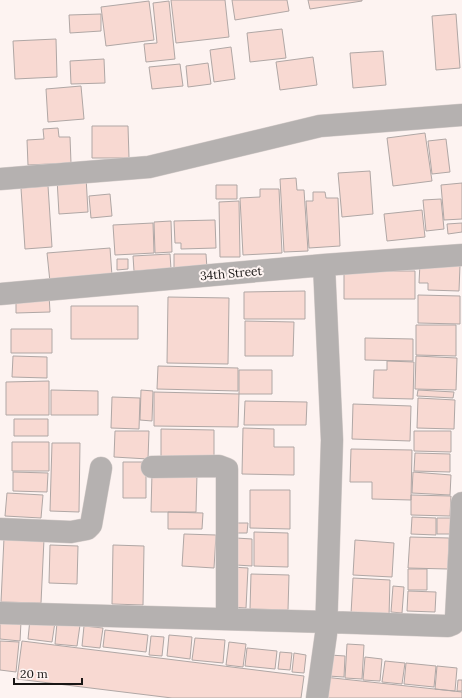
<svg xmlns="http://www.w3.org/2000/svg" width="462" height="698" font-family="Lora,serif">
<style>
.building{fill:#f8d9d2;stroke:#b0a7a5}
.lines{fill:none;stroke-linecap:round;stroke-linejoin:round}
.minor-casing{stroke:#d9d0ce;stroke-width:23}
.minor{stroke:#b5b1b0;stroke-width:22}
.labels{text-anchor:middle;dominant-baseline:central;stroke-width:4;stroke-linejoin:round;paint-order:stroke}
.street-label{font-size:12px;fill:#191615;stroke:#fdf3f1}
</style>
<rect width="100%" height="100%" fill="#fdf3f1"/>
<path class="building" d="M 171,0 L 225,0 L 229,37 L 176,43 Z
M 232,0 L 287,0 L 289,11 L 235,20 Z
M 308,0 L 362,0 L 362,1 L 310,9 Z
M 149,1 L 154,40 L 106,46 L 101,7 Z
M 169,1 L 175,59 L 146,62 L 144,44 L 157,43 L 153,3 Z
M 101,14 L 101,31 L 70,33 L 69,15 Z
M 456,14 L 460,68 L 436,70 L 432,16 Z
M 282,29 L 286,58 L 250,62 L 247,33 Z
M 56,39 L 57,77 L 15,79 L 13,41 Z
M 231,47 L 235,79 L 214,82 L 210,50 Z
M 383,51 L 386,85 L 353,88 L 350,53 Z
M 313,57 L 317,85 L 280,90 L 276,62 Z
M 104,59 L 105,83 L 71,84 L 70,61 Z
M 208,63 L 211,84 L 188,87 L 186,66 Z
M 180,64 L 183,86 L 152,89 L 149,67 Z
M 81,86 L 84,119 L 48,122 L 46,89 Z
M 92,126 L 128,126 L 129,158 L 92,158 Z
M 58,128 L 59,137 L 70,137 L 71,163 L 28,165 L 27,140 L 44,139 L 43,129 Z
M 425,133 L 432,181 L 393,186 L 387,138 Z
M 446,139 L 450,172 L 432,174 L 428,141 Z
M 370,171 L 373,214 L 342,217 L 338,173 Z
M 86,177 L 88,212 L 59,214 L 57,179 Z
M 296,178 L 297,190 L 304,190 L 308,251 L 284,252 L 280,179 Z
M 462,183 L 462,219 L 444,220 L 441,185 Z
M 216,185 L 237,185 L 237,199 L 216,199 Z
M 48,186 L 52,247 L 25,249 L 21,188 Z
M 260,189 L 279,189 L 282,253 L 243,255 L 240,198 L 260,197 Z
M 313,192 L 325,192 L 326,198 L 338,198 L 340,246 L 309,248 L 306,201 L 313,201 Z
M 110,194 L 112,216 L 91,218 L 89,196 Z
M 441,199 L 444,229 L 426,231 L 423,200 Z
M 239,201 L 240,257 L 220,257 L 219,202 Z
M 422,210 L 425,237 L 387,241 L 384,214 Z
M 215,220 L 216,248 L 181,249 L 181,243 L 175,243 L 174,221 Z
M 171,221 L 172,252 L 155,253 L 154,222 Z
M 153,223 L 154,253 L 115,255 L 113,225 Z
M 462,223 L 462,232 L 448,234 L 447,224 Z
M 110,248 L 112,276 L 50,282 L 47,253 Z
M 170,254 L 171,269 L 134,271 L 133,256 Z
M 174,254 L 206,254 L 207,269 L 174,270 Z
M 117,259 L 128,259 L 128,269 L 117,270 Z
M 420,263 L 460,265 L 459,291 L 428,290 L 428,283 L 419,283 Z
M 344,271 L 415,271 L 415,299 L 344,299 Z
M 305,291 L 305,319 L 244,319 L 244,292 Z
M 49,294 L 50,312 L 16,313 L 16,295 Z
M 418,295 L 460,296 L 460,324 L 418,323 Z
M 168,297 L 229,298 L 228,364 L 167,363 Z
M 71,306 L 138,306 L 138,339 L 71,339 Z
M 245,321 L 294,322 L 293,356 L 245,356 Z
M 416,325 L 456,325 L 456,356 L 416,355 Z
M 11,329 L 52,329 L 52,353 L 11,353 Z
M 365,338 L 413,339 L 413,361 L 365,360 Z
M 13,356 L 47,357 L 47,378 L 12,377 Z
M 416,356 L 457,358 L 456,390 L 415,389 Z
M 387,361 L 414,362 L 413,399 L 373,398 L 374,370 L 387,370 Z
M 158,366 L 238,368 L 238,391 L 157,389 Z
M 239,370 L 272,370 L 272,394 L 239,394 Z
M 49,381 L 49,415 L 6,415 L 6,382 Z
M 51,390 L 98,391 L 98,415 L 51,415 Z
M 141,390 L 153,391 L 152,421 L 140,420 Z
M 418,390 L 454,392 L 453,398 L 417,396 Z
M 154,392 L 239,394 L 238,427 L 154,426 Z
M 112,397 L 140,398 L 139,429 L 111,428 Z
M 418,398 L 455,400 L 454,429 L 417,428 Z
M 245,401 L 307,402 L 306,425 L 244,425 Z
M 353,404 L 411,406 L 410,441 L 352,439 Z
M 14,419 L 48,419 L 48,436 L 14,436 Z
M 243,428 L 274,429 L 274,447 L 294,447 L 294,475 L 242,474 Z
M 161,429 L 214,430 L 214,461 L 161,460 Z
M 115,431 L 149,431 L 148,459 L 114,457 Z
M 414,431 L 451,431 L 451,452 L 414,451 Z
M 12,442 L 49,442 L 49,471 L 12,471 Z
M 52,443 L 80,443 L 79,512 L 50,511 Z
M 351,449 L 412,450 L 411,500 L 372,499 L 372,482 L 350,482 Z
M 415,453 L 450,454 L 450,472 L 414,471 Z
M 123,462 L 146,462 L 146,498 L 123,498 Z
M 13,472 L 48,473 L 47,492 L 13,491 Z
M 413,472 L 451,475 L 450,495 L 412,493 Z
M 152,473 L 197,474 L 196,512 L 151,512 Z
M 250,490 L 290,490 L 290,529 L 250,528 Z
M 7,493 L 43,495 L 41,518 L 5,516 Z
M 411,495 L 451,496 L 450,516 L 411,515 Z
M 168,512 L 203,513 L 202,529 L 168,529 Z
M 412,517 L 436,518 L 436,535 L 411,534 Z
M 437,518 L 451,518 L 451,534 L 437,534 Z
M 234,523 L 248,523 L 247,533 L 234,533 Z
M 254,532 L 288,533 L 288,567 L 254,566 Z
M 184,534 L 216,535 L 214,568 L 182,566 Z
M 410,537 L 449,538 L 448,569 L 408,568 Z
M 4,538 L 44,539 L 41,603 L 1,602 Z
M 236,538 L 252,539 L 252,566 L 236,565 Z
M 355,540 L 394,543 L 392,577 L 353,575 Z
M 50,545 L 78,546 L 77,584 L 49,583 Z
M 113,545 L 144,546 L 143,605 L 112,604 Z
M 231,567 L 248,568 L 246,608 L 230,607 Z
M 408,569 L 427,569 L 427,590 L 408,590 Z
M 251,574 L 289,575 L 288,610 L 250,609 Z
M 353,578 L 390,580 L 389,616 L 351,614 Z
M 393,586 L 404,587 L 402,613 L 391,612 Z
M 408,591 L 436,592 L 435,612 L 407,611 Z
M 30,619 L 55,622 L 52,642 L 28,639 Z
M 0,621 L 21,622 L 20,641 L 0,639 Z
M 57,623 L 80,625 L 77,646 L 55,644 Z
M 84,626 L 103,628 L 100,648 L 82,646 Z
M 105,630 L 148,635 L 146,652 L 103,647 Z
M 169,635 L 192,637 L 190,659 L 167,656 Z
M 151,636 L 164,637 L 162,656 L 149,655 Z
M 195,638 L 225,640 L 223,663 L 192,660 Z
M 0,641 L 19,642 L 16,672 L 0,670 Z
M 22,641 L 304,676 L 301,698 L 172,698 L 17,679 Z
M 229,642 L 246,644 L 243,667 L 226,665 Z
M 347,644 L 364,645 L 362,679 L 345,678 Z
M 247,648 L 277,651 L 275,669 L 245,666 Z
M 280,652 L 292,653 L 290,670 L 278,669 Z
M 294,653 L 306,655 L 304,673 L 292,672 Z
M 330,655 L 345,656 L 344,677 L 328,676 Z
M 365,657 L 382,659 L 380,681 L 363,680 Z
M 385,661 L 405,663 L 402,684 L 382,682 Z
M 406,663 L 436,666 L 434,687 L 404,684 Z
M 437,666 L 457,668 L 455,691 L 435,689 Z
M 324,677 L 462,692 L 462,698 L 322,698 Z
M 458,680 L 462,680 L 462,691 L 457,691 Z"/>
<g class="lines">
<defs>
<path id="minor" d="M 0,179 L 149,167 L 320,126 L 462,115
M 0,294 L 324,265 L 462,255
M 152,467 L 219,466 L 227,469 L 227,619
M 0,529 L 71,532 L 87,529 L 91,525 L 101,468
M 0,613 L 327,622 L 448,626 L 453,624 L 456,617 L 462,503
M 317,698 L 326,634 L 332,440 L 324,265"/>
</defs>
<use href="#minor" class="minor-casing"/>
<use href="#minor" class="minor"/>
</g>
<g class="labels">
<g class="street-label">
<text transform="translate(231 273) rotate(-5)">34th Street</text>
</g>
</g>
<path d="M14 678v6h68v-6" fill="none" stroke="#191615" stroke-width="2"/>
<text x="20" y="678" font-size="12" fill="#191615" stroke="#fdf3f1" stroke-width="3" paint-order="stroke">20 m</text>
</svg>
